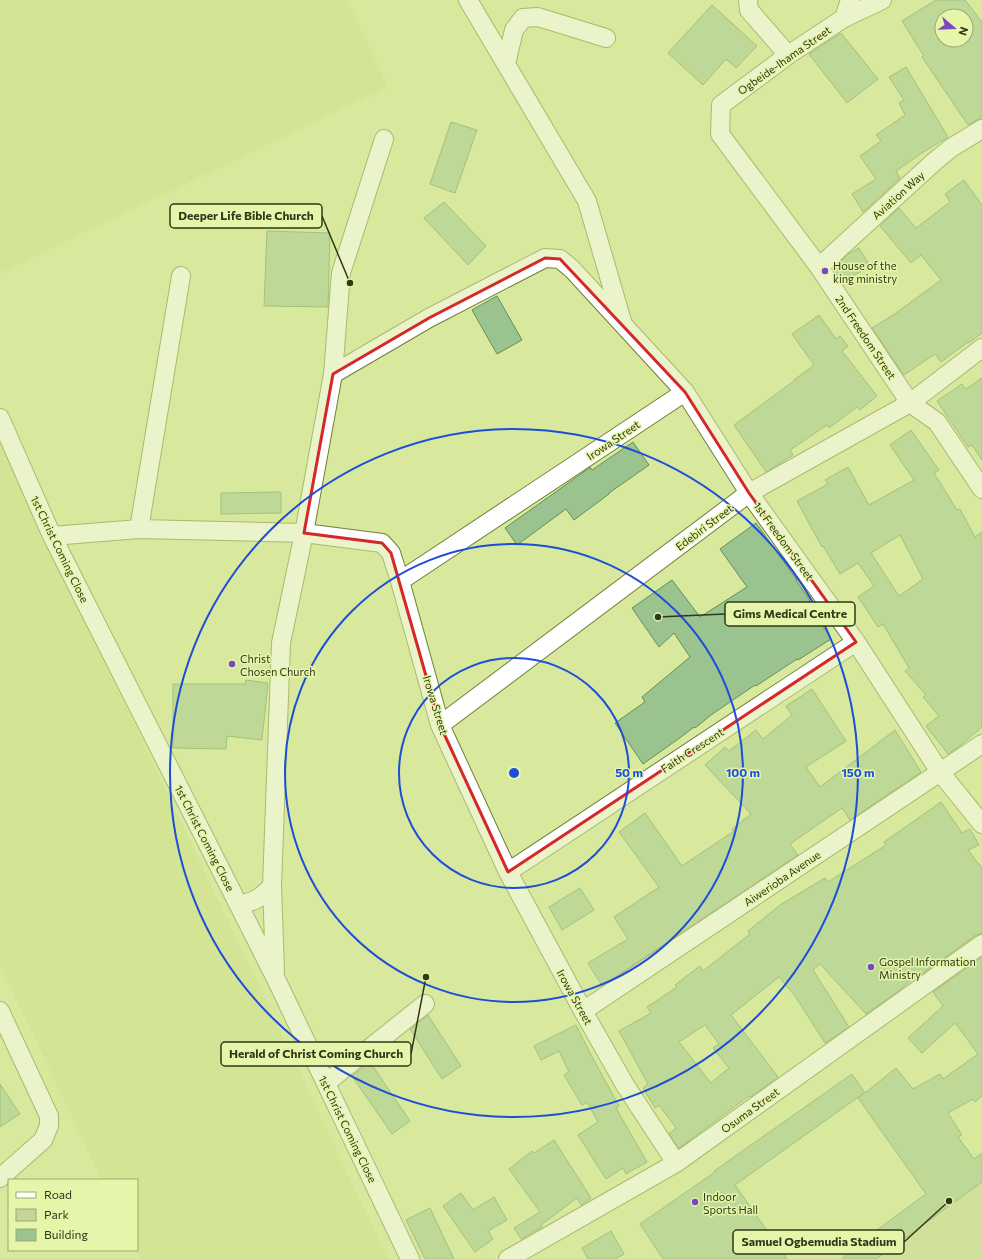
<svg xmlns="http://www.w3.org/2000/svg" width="982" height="1259" font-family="Commissioner,sans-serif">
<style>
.built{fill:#ccde8c}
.green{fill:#c7d49a}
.building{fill:#9bc390;stroke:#629055;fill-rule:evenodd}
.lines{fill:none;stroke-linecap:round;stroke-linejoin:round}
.minor-casing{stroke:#717f37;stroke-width:20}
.minor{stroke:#fff;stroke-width:18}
.marked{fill:none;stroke:#d62828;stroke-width:3;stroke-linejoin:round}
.ring{fill:none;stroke:#1d4ed8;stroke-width:2}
.poi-dot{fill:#7948c0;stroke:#e5f6aa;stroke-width:1.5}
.labels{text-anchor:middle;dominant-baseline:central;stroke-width:3;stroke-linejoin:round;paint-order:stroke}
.street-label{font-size:11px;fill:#313719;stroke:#e5f6aa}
.poi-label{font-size:11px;fill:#313719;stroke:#e5f6aa;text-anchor:start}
.centre{fill:#1d4ed8;stroke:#e5f6aa;stroke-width:2}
.ring-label{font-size:12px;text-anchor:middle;font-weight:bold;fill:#1d4ed8;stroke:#e5f6aa;stroke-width:3;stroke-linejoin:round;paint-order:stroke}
.leader{fill:none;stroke:#313719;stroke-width:1.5}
.callout-dot{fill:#313719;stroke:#e5f6aa;stroke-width:1.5}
.callout{fill:#e5f6aa;stroke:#313719;stroke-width:1.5}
.callout-label{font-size:12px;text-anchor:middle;font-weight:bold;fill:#313719}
</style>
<rect width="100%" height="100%" fill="#d8e99d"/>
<path class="built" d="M 0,0 L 347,0 L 388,87 L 0,273 Z
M 0,440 L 388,1259 L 140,1259 L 136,1250 L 137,1250 L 137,1180 L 102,1180 L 0,965 Z"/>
<path class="green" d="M 982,1153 L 982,1259 L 842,1259 L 851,1249 Z"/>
<path class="building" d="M 936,0 L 965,0 L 982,22 L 982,117 L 968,125 L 922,57 L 924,56 L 902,21 ZM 942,16 L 966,16 L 966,40 L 942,40 Z
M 712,5 L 757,46 L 736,68 L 726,59 L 703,85 L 668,53 Z
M 841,33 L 878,79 L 847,103 L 809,54 Z
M 906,67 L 948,137 L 922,153 L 896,171 L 900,178 L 863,212 L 852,194 L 876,179 L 860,156 L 881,141 L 876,135 L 905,115 L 899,103 L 904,100 L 889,77 Z
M 451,122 L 477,130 L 455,193 L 430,184 Z
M 964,180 L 982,205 L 982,333 L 969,343 L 968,342 L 941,362 L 935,354 L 904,375 L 872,328 L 896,313 L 941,280 L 921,255 L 911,263 L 880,226 L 899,208 L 916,228 L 950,202 L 945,194 Z
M 444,202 L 486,246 L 468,265 L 424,218 Z
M 267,231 L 330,233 L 328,307 L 264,306 Z
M 859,248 L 870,266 L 842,283 L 833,269 L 848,254 Z
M 497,296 L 522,340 L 497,354 L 472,310 Z
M 819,315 L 836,339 L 840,336 L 848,346 L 842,351 L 877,396 L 860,410 L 857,407 L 829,428 L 827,425 L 790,450 L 793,455 L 766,472 L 734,425 L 794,381 L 794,380 L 814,365 L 792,334 Z
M 982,378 L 982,460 L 972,445 L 968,447 L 937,401 L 962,384 L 966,389 Z
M 911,430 L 939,470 L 934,473 L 957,510 L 960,509 L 975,537 L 982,532 L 982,727 L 961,745 L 948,754 L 926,726 L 939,716 L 923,697 L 926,695 L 905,671 L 909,668 L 883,624 L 878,627 L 858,597 L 874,586 L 858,563 L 840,574 L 823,546 L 822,547 L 797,501 L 828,484 L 825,480 L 848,467 L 869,505 L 914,480 L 890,445 ZM 900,535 L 923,579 L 899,596 L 871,553 Z
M 633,442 L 649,465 L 609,493 L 609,494 L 574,520 L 566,509 L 517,545 L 505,528 L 585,471 L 590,467 L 592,470 Z
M 281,492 L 281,513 L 221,514 L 221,493 Z
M 756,523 L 797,580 L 796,580 L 810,601 L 808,603 L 831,639 L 798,660 L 797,659 L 756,686 L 755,685 L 711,715 L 695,728 L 694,727 L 681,737 L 643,764 L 615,723 L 645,702 L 642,697 L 690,657 L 674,633 L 659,647 L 632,608 L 672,580 L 700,617 L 747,587 L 720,549 Z
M 246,680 L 268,683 L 262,740 L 227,736 L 226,749 L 173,748 L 173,684 L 245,684 Z
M 812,689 L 846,741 L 806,767 L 820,787 L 895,730 L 921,772 L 850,820 L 842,808 L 790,844 L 798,855 L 602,986 L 588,963 L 628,939 L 614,917 L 659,887 L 619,832 L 645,813 L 682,866 L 734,831 L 732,829 L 751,814 L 705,765 L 725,747 L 729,751 L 756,730 L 763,739 L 792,715 L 786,706 Z
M 941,802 L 962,833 L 970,829 L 979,845 L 968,850 L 982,868 L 982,934 L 976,935 L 920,975 L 919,973 L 900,990 L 866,1014 L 820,964 L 813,970 L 849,1027 L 825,1043 L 795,996 L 779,977 L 731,1015 L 778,1077 L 750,1097 L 749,1096 L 679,1148 L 669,1134 L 676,1128 L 659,1105 L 655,1108 L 643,1088 L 648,1084 L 619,1031 L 651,1013 L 647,1007 L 677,987 L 675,985 L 700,966 L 703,971 L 750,934 L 748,931 L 780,905 L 825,878 L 828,882 L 886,845 L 884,842 ZM 705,1025 L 719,1044 L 713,1048 L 729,1068 L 711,1083 L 679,1042 Z
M 580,888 L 594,910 L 562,930 L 549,907 Z
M 982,957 L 982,1096 L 975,1102 L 973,1099 L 948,1113 L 962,1135 L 958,1137 L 974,1159 L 982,1153 L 982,1182 L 876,1259 L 842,1259 L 851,1249 L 926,1194 L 858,1098 L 864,1093 L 735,1185 L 787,1259 L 663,1259 L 640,1224 L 715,1172 L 714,1171 L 852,1074 L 865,1093 L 896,1068 L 913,1089 L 940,1074 L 943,1079 L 978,1054 L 955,1023 L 922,1053 L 908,1038 L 943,1006 L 933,992 Z
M 428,1015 L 461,1066 L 442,1079 L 410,1029 Z
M 576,1025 L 589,1051 L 619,1106 L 616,1108 L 647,1162 L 626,1174 L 623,1168 L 606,1179 L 578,1135 L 598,1122 L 587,1102 L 582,1105 L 564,1075 L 569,1072 L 559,1051 L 541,1060 L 534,1046 Z
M 370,1062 L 410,1121 L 392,1134 L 352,1076 Z
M 0,1084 L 20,1114 L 0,1127 Z
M 554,1140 L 591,1198 L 581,1205 L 577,1198 L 541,1225 L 542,1227 L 521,1239 L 514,1228 L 540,1212 L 509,1169 L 532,1151 L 534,1153 Z
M 461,1193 L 473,1210 L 494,1197 L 507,1220 L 488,1231 L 493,1239 L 475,1252 L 443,1206 Z
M 430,1208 L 454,1259 L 425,1259 L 406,1220 Z
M 611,1231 L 624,1254 L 615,1259 L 588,1259 L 582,1248 Z"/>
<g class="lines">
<defs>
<path id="minor" d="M 468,0 L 587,201 L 622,321
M 748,0 L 749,10 L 788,55
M 850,0 L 844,18 L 788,55 L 721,105 L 720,134 L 819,267 L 910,403 L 937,422 L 982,489
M 844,18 L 882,0
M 506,64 L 514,30 L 523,18 L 538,17 L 606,38
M 819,267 L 935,161 L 951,148 L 982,129
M 333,374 L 429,318 L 545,258 L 560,259 L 572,269 L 685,392 L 749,493 L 856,642 L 940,772 L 982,824
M 0,418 L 52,536 L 275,977 L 410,1259
M 139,529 L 181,276
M 52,536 L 139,529 L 304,533 L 382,543 L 391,553 L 400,581 L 440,725 L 508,872 L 583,1011 L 625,1085 L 676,1163
M 400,581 L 685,392
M 440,725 L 749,493 L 910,403 L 982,348
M 508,872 L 856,642
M 239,905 C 256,901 259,899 272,886
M 275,971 L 272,886 L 281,643 L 304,533 L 333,374 L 341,273 L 384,139
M 0,1011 L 49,1116 L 49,1126 L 43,1140 L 0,1178
M 583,1011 L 982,744
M 326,1083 L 425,1004
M 508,1259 L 676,1163 L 982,944"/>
</defs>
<use href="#minor" class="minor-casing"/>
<use href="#minor" class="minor"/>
</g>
<path d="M0 0H982V1259H0ZM 545,258 L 560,259 L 685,392 L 749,493 L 856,642 L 508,872 L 440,725 L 391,553 L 382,543 L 304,533 L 333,374 L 429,318 Z" fill="#d8e99d" fill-opacity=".55" fill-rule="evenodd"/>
<path class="marked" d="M 545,258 L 560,259 L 685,392 L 749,493 L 856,642 L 508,872 L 440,725 L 391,553 L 382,543 L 304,533 L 333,374 L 429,318 Z"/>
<g class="ring">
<circle cx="514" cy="773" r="115"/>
<circle cx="514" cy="773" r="229"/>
<circle cx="514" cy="773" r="344"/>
</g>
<g class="poi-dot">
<circle cx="825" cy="271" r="4"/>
<circle cx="232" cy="664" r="4"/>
<circle cx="871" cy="967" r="4"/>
<circle cx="695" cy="1202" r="4"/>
</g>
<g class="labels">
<g class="street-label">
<text transform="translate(784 60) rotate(-35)">Ogbeide-Ihama Street</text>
<text transform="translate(898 195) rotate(-42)">Aviation Way</text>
<text transform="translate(866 337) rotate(56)">2nd Freedom Street</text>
<text transform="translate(613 440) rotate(-34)">Irowa Street</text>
<text transform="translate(704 527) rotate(-37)">Edebiri Street</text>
<text transform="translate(784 541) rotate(54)">1st Freedom Street</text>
<text transform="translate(60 549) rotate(64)">1st Christ Coming Close</text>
<text transform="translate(436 705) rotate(73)">Irowa Street</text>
<text transform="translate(692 750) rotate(-33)">Faith Crescent</text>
<text transform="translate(205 838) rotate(63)">1st Christ Coming Close</text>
<text transform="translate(782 878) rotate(-34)">Aiwerioba Avenue</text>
<text transform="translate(575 997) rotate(61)">Irowa Street</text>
<text transform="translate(750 1110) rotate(-36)">Osuma Street</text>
<text transform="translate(348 1129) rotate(64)">1st Christ Coming Close</text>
</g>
<g class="poi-label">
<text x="833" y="265">House of the<tspan x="833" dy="13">king ministry</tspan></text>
<text x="240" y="658">Christ<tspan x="240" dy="13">Chosen Church</tspan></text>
<text x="879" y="961">Gospel Information<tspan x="879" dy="13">Ministry</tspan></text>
<text x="703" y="1196">Indoor<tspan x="703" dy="13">Sports Hall</tspan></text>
</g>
</g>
<circle cx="514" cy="773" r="6" class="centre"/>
<g class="ring-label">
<text x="629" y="777">50 m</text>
<text x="743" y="777">100 m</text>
<text x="858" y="777">150 m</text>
</g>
<path class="leader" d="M350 283L322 216M658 617L725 614M426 977L411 1054M949 1201L904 1242"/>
<g class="callout-dot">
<circle cx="350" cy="283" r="4"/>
<circle cx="658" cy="617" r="4"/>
<circle cx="426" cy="977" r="4"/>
<circle cx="949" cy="1201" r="4"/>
</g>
<g class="callout">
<rect x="170" y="204" width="152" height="24" rx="4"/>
<rect x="725" y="602" width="130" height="24" rx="4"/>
<rect x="221" y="1042" width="190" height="24" rx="4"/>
<rect x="733" y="1230" width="171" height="24" rx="4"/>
</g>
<g class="callout-label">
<text x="246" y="220">Deeper Life Bible Church</text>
<text x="790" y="618">Gims Medical Centre</text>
<text x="316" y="1058">Herald of Christ Coming Church</text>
<text x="819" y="1246">Samuel Ogbemudia Stadium</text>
</g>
<rect x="8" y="1179" width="130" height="72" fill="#e5f6aa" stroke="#9daa70"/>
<rect x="16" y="1192" width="20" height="6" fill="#ffffff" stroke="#9daa70"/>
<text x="44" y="1199" font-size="12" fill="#313719">Road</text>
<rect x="16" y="1209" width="20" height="12" fill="#c7d49a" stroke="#9daa70"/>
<text x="44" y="1219" font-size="12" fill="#313719">Park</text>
<rect x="16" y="1229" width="20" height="12" fill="#9bc390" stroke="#9daa70"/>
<text x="44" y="1239" font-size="12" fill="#313719">Building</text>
<g transform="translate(954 28) rotate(109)"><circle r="19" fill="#e5f6aa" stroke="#9daa70"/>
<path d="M0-3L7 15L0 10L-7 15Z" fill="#7948c0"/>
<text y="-6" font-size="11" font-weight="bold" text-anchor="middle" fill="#313719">N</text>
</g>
</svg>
